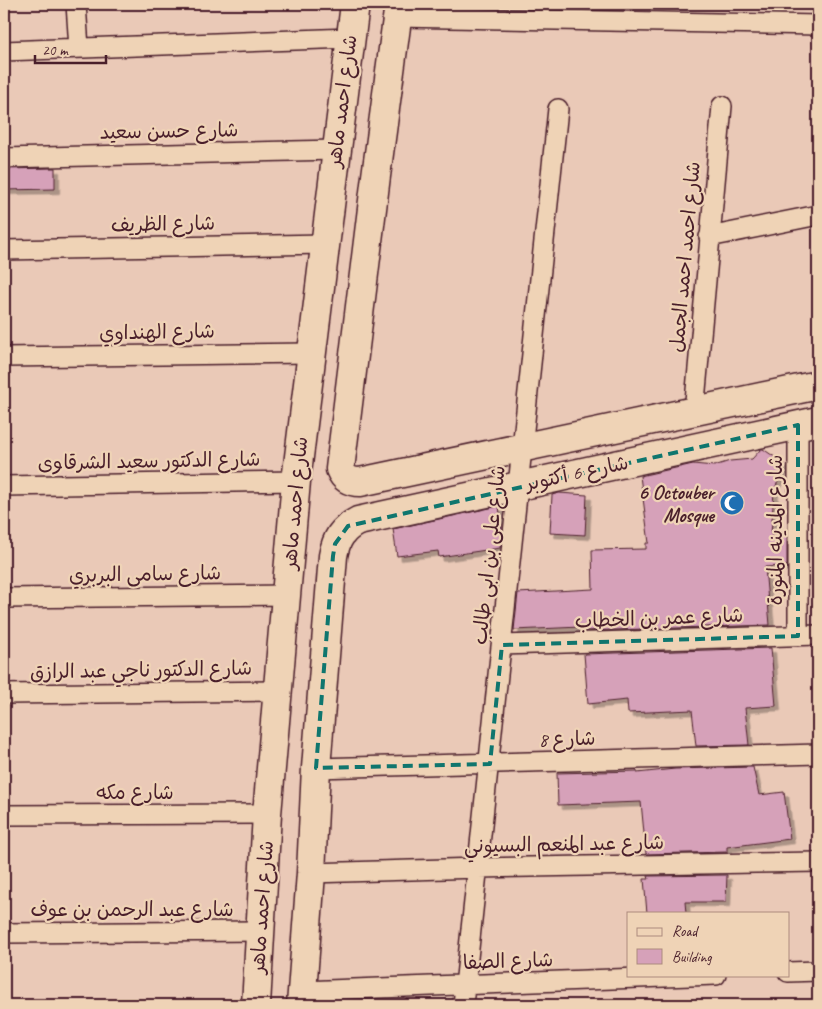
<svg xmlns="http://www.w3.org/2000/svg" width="822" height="1009" font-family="Caveat,'Playpen Sans Arabic',sans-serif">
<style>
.building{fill:#d6a1b9;stroke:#4a1f2b;filter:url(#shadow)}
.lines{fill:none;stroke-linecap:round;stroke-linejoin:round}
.street-casing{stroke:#4a1f2b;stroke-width:22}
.secondary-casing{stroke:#4a1f2b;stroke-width:31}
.street{stroke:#efd3b6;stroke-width:19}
.secondary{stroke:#efd3b6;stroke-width:28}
.marked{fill:none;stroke:#0f766e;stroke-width:4;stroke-dasharray:10 6;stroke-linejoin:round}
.labels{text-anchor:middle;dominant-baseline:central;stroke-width:4.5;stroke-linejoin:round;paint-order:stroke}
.street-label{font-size:20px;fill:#4a1f2b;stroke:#efd3b6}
.poi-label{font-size:20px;font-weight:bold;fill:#4a1f2b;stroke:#efd3b6;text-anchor:end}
</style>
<defs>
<filter id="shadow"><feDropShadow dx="4.5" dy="4.5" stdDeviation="0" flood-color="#0004"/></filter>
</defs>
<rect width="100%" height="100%" fill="#eac9b7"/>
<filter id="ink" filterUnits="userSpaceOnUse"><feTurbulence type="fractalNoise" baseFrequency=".02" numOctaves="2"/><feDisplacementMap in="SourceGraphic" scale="10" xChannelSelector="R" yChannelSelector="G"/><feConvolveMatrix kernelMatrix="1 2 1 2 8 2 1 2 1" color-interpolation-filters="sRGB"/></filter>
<g filter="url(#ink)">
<path class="building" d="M 55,168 L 55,189 L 4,190 L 4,169 Z
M 761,449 L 763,449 L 785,464 L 774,491 L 771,535 L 787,534 L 787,566 L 765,567 L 770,625 L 582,631 L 581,627 L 514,630 L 518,593 L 593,589 L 592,550 L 646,549 L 646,543 L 649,543 L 640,476 L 693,464 L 714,466 L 730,461 L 752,459 Z
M 559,493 L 587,495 L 585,535 L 550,533 L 552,495 Z
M 499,506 L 502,529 L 500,548 L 439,557 L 438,551 L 397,556 L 393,529 Z
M 771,648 L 776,706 L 745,708 L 749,745 L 696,746 L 692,710 L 628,713 L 627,700 L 588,704 L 584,654 Z
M 753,767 L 759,795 L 784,792 L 790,839 L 727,847 L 727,852 L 646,854 L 641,802 L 558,805 L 557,773 L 637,771 L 637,773 L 675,769 Z
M 727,875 L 726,902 L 685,902 L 686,913 L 647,913 L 644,879 L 649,879 L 648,876 Z"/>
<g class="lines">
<defs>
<path id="street" d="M 76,4 L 79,48
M 397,17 L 818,25
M 4,51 L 350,38
M 4,158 L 336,150
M 709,237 L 818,215
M 4,250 L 324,244
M 4,357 L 311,353
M 694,412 L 722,106
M 4,486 L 296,481
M 4,598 L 286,595
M 798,636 L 798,425
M 502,645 L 818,635
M 4,694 L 278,691
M 316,768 L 818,754
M 4,815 L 267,814
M 311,873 L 478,868 L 818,862
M 4,933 L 260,931
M 788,972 L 818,971
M 302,991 L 716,975
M 463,1005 L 558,109"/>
<path id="secondary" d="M 399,4 L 376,176 L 340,469 C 344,479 350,482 360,482 L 818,385
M 256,1005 L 267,814 L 296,481 L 355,4
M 301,1005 L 311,873 L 316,768 L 333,556 C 336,539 342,529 358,521 L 818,421"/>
</defs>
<use href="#street" class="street-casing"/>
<use href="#secondary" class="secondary-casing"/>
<use href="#street" class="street"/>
<use href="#secondary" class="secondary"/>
</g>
</g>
<path class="marked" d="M 798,425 L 798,636 L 502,645 L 490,764 L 316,768 L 333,556 L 335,544 L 348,526 Z"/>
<defs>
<symbol id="mosque-disc" viewBox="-11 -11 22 22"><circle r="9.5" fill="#1f6fb2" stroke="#efd3b6"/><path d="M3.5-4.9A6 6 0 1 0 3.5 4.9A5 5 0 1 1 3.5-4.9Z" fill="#fff"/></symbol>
</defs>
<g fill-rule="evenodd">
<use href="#mosque-disc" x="718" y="489" width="28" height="28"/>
</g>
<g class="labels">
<g class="street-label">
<text transform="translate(342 101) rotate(-83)">شارع احمد ماهر</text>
<text transform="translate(169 131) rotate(-1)">شارع حسن سعيد</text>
<text transform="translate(163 224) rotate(-1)">شارع الظريف</text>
<text transform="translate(685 257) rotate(-85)">شارع احمد احمد الجمل</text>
<text transform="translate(157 332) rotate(-1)">شارع الهنداوي</text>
<text transform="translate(149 461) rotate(-1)">شارع الدكتور سعيد الشرقاوى</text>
<text transform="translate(577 473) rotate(-12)">شارع 6 أكتوبر</text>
<text transform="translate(295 503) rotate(-85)">شارع احمد ماهر</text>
<text transform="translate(775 530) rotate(-90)">شارع المدينه المنورة</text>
<text transform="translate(489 555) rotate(-84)">شارع على بن ابى طالب</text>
<text transform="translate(145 574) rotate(-1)">شارع سامى البربري</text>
<text transform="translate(659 618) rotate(-2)">شارع عمر بن الخطاب</text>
<text transform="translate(141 670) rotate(-1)">شارع الدكتور ناجي عبد الرازق</text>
<text transform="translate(567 739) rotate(-2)">شارع 8</text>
<text x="135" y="792">شارع مكه</text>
<text transform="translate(564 844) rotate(-1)">شارع عبد المنعم البسيوني</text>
<text transform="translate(262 907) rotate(-86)">شارع احمد ماهر</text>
<text x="132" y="909">شارع عبد الرحمن بن عوف</text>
<text transform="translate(508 961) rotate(-2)">شارع الصفا</text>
</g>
<g class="poi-label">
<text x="714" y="492">6 Octouber<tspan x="714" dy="23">Mosque</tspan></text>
</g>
</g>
<rect width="822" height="1009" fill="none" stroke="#efd3b6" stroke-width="20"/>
<rect x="10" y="10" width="802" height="989" fill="none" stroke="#4a1f2b" stroke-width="2" filter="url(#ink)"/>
<rect x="627" y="912" width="162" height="65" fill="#efd3b6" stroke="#ad8b7e"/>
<rect x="637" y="928" width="25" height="8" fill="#efd3b6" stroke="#ad8b7e"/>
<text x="672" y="936" font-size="15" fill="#4a1f2b">Road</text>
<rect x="637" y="949" width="25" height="15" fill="#d6a1b9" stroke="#ad8b7e"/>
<text x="672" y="962" font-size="15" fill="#4a1f2b">Building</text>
<path d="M35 55v8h71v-8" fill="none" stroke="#4a1f2b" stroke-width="2.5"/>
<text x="42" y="55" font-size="15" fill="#4a1f2b" stroke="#efd3b6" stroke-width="4" paint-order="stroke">20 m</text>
</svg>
